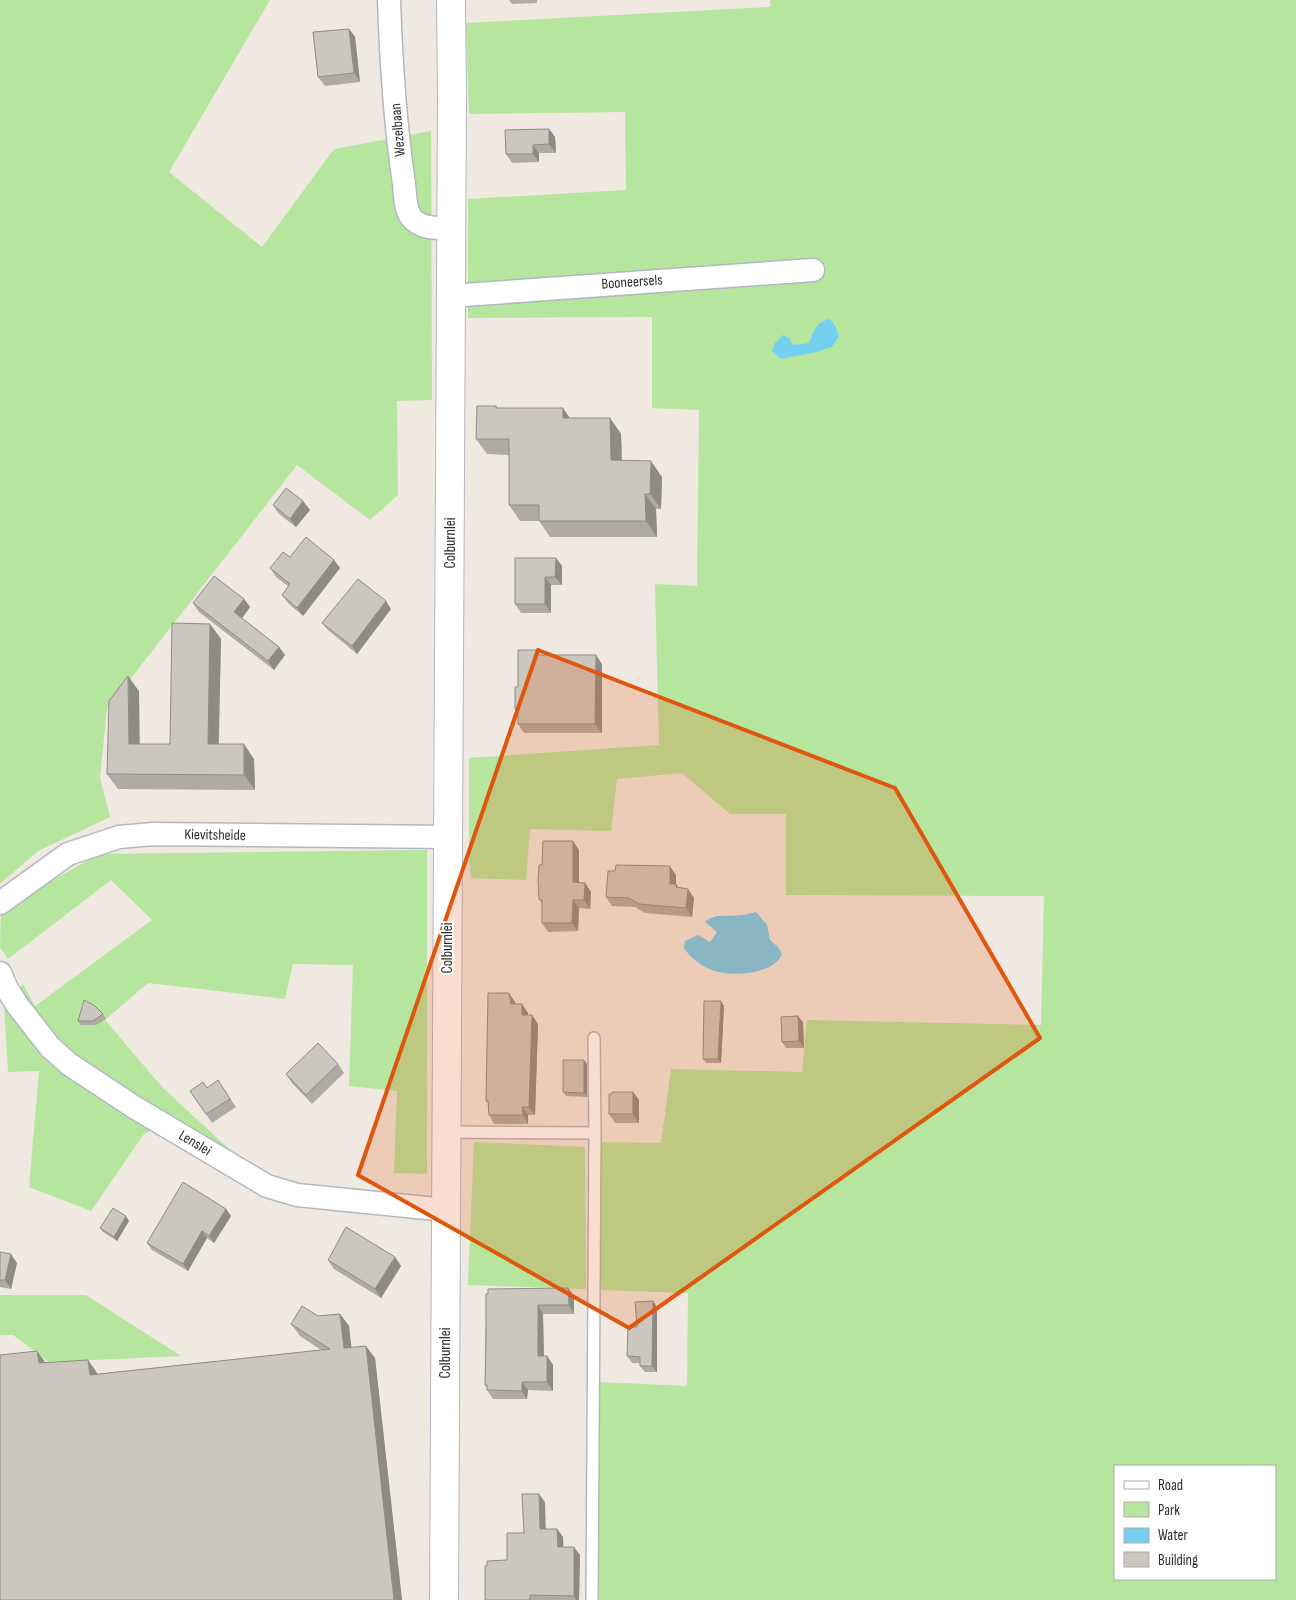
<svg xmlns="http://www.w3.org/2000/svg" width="1296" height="1600" font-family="'Sofia Sans Condensed',sans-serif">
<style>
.green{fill:#b6e59e;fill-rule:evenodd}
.water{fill:#75cff0}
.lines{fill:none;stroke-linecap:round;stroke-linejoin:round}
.service-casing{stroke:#b4b7c1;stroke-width:14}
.minor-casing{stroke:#b4b7c1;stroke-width:25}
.tertiary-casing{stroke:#b4b7c1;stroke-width:30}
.service{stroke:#fff;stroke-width:11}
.minor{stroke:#fff;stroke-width:22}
.tertiary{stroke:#fff;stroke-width:28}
.wall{fill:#afaba4}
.shaded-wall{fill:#8e8b86}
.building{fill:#cbc7bf;stroke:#8e8b86}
.marked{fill:#df570e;fill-opacity:0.2;stroke:#df570e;stroke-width:4;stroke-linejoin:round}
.labels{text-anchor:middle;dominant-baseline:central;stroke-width:4;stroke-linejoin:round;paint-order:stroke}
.street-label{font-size:15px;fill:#2e2e2e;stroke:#fff}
</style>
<rect width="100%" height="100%" fill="#efe9e1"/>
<path class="green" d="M 0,0 L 270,0 L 169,172 L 262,247 L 334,149 L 431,131 L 432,400 L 397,401 L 398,495 L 370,520 L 297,465 L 107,709 L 100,778 L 110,817 L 38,851 L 0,884 Z
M 770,0 L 1296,0 L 1296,1600 L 598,1600 L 600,1382 L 687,1386 L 688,1293 L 601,1290 L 601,1142 L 661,1143 L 671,1069 L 802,1072 L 807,1020 L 1041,1025 L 1044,896 L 786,895 L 786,814 L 730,814 L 682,773 L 617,779 L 611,831 L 530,829 L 526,880 L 471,878 L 469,856 L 469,758 L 659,745 L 655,584 L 697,586 L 699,410 L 652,408 L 652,317 L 468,318 L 468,199 L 626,190 L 625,112 L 469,114 L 466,23 L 770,7 ZM 1115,1466 L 1275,1466 L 1275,1579 L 1115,1579 Z
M 427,850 L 427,1174 L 394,1173 L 397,1091 L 349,1086 L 353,965 L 293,964 L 285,999 L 148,983 L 105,1020 L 163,1088 L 239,1158 L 233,1179 L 156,1128 L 144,1134 L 91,1211 L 29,1187 L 39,1071 L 8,1072 L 4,1004 L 23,984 L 35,1006 L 152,920 L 111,880 L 8,959 L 0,947 L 1,910 L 99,854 Z
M 474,1142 L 585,1147 L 586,1289 L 468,1285 Z
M 0,1295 L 86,1295 L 181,1356 L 49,1362 L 13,1335 L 0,1335 Z"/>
<path class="water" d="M 830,319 L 836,327 L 839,336 L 832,347 L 816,352 L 781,359 L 772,351 L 775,343 L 783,335 L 789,338 L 793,345 L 809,343 C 814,330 816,322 830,319 Z
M 756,912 L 767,925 L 770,940 L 778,947 L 782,954 C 773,976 726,978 707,968 C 699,964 689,956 684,948 L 685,941 L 698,935 L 710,942 L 717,932 L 705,922 C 713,913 728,917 740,915 C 745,915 751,913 756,912 Z"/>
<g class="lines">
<defs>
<path id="service" d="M 446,1132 L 595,1133
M 592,1600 L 595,1133 L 594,1038"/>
<path id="minor" d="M 389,0 C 391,61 395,123 404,184 C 405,193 405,209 411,217 C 420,229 437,228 450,228
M 450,296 L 813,270
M 0,903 L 68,854 L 119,837 L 153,834 L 448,837
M 0,973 L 7,989 L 18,1006 L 50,1047 L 69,1064 L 134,1107 L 267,1186 L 297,1195 L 446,1210"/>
<path id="tertiary" d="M 444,1600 L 452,96 L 451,0"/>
</defs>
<use href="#service" class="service-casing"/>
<use href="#minor" class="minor-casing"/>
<use href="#tertiary" class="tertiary-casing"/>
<use href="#service" class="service"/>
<use href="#minor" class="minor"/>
<use href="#tertiary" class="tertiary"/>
</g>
<path class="wall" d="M 509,0 L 537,0 L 537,3 L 512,4 Z
M 349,29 L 355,37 L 360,82 L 325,86 L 318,77 Z
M 549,129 L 555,137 L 556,153 L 539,153 L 539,162 L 512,163 L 506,154 Z
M 496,406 L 497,408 L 570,418 L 610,418 L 621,434 L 622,460 L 662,477 L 661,509 L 656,509 L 657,537 L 550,537 L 539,521 L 520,521 L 509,505 L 509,455 L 487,454 L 476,439 Z
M 273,505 L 310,510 L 296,527 L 279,514 Z
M 556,558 L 562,566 L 562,585 L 551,585 L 551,613 L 521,613 L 515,604 Z
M 334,560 L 340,568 L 303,616 L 288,603 L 282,595 L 288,586 L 276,577 L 270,568 Z
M 244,599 L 250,607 L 242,618 L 279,647 L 285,655 L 274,670 L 199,612 L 193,603 Z
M 391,609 L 357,654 L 328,630 L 322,623 Z
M 210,624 L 221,639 L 219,744 L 254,759 L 255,790 L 118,789 L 107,774 L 139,691 L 139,744 L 170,744 Z
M 541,655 L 602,664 L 602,733 L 524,733 L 518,724 L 518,714 L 515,709 L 518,687 Z
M 579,850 L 579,883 L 585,883 L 591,892 L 590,909 L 579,908 L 578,931 L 548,932 L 542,923 L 542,903 L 539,899 L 542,865 Z
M 676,875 L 676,884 L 678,887 L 694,898 L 692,917 L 645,913 L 635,907 L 612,906 L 606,897 Z
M 515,1002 L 516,1004 L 522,1004 L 528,1013 L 528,1015 L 532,1015 L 538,1024 L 535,1115 L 528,1115 L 528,1124 L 494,1124 L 489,1115 L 488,1103 L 486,1101 Z
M 724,1006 L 721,1063 L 706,1063 L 703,1059 Z
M 103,1014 L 106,1019 L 96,1025 L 81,1025 L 78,1021 Z
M 803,1022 L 804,1048 L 786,1048 L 782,1042 Z
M 338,1064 L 344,1073 L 312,1104 L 292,1083 L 286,1074 Z
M 587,1064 L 587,1097 L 566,1096 L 563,1092 Z
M 207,1088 L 224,1089 L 236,1107 L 212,1123 L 190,1091 Z
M 633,1092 L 639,1100 L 639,1123 L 615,1123 L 609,1114 Z
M 226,1209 L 231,1216 L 214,1243 L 207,1238 L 188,1271 L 152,1250 L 147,1243 Z
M 129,1221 L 117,1241 L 103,1232 L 100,1228 Z
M 0,1252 L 17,1263 L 11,1289 L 0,1287 Z
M 395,1257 L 401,1266 L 381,1298 L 334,1269 L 328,1260 Z
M 568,1288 L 574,1296 L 574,1314 L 543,1314 L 544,1356 L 547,1356 L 553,1365 L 553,1391 L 528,1390 L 527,1399 L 493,1399 L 487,1390 L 487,1388 L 485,1385 L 486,1294 Z
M 657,1307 L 657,1372 L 645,1372 L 640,1366 L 640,1363 L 632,1363 L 627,1356 L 637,1327 Z
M 340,1314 L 349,1326 L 351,1347 L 375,1358 L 402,1600 L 0,1600 L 37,1351 L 46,1363 L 88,1360 L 97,1373 L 97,1374 L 321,1350 L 300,1336 L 291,1324 L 318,1316 Z
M 545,1502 L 545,1529 L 557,1529 L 563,1537 L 563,1547 L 580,1555 L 579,1600 L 485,1600 L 507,1560 Z"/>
<path class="shaded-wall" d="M 349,29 L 355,37 L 360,82 L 354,73 Z
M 549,129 L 555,137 L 556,153 L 549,144 Z
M 533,145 L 539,153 L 539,162 L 533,154 Z
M 563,408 L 574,424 L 563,418 Z
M 610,418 L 621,434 L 622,475 L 611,460 Z
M 651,461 L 662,477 L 661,509 L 650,494 Z
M 645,494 L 656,509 L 657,537 L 646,521 Z
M 303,501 L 310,510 L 296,527 L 290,519 Z
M 556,558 L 562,566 L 562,585 L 555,577 Z
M 334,560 L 340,568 L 303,616 L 297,608 Z
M 545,577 L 551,585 L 551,613 L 545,604 Z
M 244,599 L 250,607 L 240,621 L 234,612 Z
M 386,601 L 391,609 L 357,654 L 352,646 Z
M 210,624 L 221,639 L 218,759 L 208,744 Z
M 279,647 L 285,655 L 274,670 L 268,661 Z
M 596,655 L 602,664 L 602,733 L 595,724 Z
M 128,676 L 139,691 L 140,759 L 129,744 Z
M 244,744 L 254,759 L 255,790 L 244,775 Z
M 573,841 L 579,850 L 579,891 L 573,882 Z
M 670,866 L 676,875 L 676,884 L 682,892 L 670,884 Z
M 585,883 L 591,892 L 590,909 L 584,900 Z
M 688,889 L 694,898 L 692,917 L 686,908 Z
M 573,900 L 579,908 L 578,931 L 572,923 Z
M 509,993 L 515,1002 L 516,1013 L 511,1004 Z
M 721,1001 L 724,1006 L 721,1063 L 718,1059 Z
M 522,1004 L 528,1013 L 527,1023 L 522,1015 Z
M 532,1015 L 538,1024 L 535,1115 L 529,1107 Z
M 798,1016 L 803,1022 L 804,1048 L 799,1041 Z
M 584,1060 L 587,1064 L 587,1097 L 584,1093 Z
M 633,1092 L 639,1100 L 639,1123 L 633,1114 Z
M 522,1107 L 528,1115 L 528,1124 L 523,1115 Z
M 226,1209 L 231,1216 L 214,1243 L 209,1236 Z
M 126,1216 L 129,1221 L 117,1241 L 114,1237 Z
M 202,1231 L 207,1238 L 188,1271 L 183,1264 Z
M 11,1254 L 17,1263 L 11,1289 L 5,1280 Z
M 395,1257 L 401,1266 L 381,1298 L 375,1289 Z
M 568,1288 L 574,1296 L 574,1314 L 569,1305 Z
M 653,1301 L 657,1307 L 657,1372 L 652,1366 Z
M 538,1305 L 543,1314 L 544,1364 L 538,1356 Z
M 340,1314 L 349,1326 L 353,1361 L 344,1348 Z
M 366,1346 L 375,1358 L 402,1600 L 394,1600 Z
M 37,1351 L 46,1364 L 39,1363 Z
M 547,1356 L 553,1365 L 553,1391 L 547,1382 Z
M 88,1360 L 97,1373 L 99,1388 L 90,1375 Z
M 522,1382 L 528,1390 L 527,1399 L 522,1391 Z
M 539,1494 L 545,1502 L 546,1537 L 540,1529 Z
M 557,1529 L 563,1537 L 564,1555 L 558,1547 Z
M 574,1547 L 580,1555 L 579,1600 L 576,1600 L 574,1596 Z"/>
<path class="building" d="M 349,29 L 354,73 L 318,77 L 313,32 Z
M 549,129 L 549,144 L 533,145 L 533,154 L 506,154 L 505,130 Z
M 477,406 L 496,406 L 496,408 L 563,408 L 563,418 L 610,418 L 611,460 L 651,461 L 650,494 L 645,494 L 646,521 L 539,521 L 539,505 L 509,505 L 509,439 L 476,439 Z
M 286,488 L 303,501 L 290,519 L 273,505 Z
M 306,537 L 334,560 L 297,608 L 282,595 L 290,584 L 270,568 L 283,552 L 290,557 Z
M 515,558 L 556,558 L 555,577 L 545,577 L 545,604 L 515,604 Z
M 214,576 L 244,599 L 234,612 L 279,647 L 268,661 L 193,603 Z
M 358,579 L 386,601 L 352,646 L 322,623 Z
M 172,623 L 210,624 L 208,744 L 244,744 L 244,775 L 107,774 L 109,701 L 128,676 L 129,744 L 170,744 Z
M 518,650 L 537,650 L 537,655 L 596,655 L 595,724 L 518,724 L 518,710 L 515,709 L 515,687 L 518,687 Z
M 543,841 L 573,841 L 573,882 L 585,883 L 584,900 L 573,900 L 572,923 L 542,923 L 542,900 L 539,899 L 538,881 L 539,865 L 542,865 Z
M 616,865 L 670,866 L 670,884 L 676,884 L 676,887 L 688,889 L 686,908 L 639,904 L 629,898 L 606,897 L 608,871 L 615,871 Z
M 488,993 L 509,993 L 511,1004 L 522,1004 L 522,1015 L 532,1015 L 529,1107 L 522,1107 L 523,1115 L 489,1115 L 488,1101 L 486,1101 Z
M 84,1000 L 95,1006 L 103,1014 L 93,1021 L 78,1021 Z
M 704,1001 L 721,1001 L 718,1059 L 703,1059 Z
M 798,1016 L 799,1041 L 782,1042 L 781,1017 Z
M 318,1043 L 338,1064 L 306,1095 L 286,1074 Z
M 563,1060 L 584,1060 L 584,1093 L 563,1092 Z
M 218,1080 L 230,1099 L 206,1114 L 190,1091 L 203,1082 L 207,1088 Z
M 612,1092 L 633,1092 L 633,1114 L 609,1114 L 609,1094 L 612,1094 Z
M 183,1182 L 226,1209 L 209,1236 L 202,1231 L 183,1264 L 147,1243 Z
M 113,1208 L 126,1216 L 114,1237 L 100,1228 Z
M 346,1227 L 395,1257 L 375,1289 L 328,1260 Z
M 0,1252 L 11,1254 L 5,1280 L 0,1280 Z
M 568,1288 L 569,1305 L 538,1305 L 538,1356 L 547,1356 L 547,1382 L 522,1382 L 522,1391 L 487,1390 L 487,1385 L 485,1385 L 486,1339 L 486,1294 L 488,1294 L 488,1289 Z
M 653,1301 L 652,1366 L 640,1366 L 640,1357 L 627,1356 L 628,1327 L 637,1327 L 635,1302 Z
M 302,1306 L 318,1316 L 340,1314 L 344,1348 L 366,1346 L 394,1600 L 0,1600 L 0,1355 L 37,1351 L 39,1363 L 88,1360 L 90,1375 L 330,1349 L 291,1324 Z
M 522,1494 L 539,1494 L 540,1529 L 557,1529 L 558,1547 L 574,1547 L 574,1596 L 530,1595 L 530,1600 L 485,1600 L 485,1566 L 487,1566 L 487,1561 L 507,1560 L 507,1533 L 524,1533 Z"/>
<path class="marked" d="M 538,650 L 895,788 L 1040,1038 L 629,1328 L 358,1175 Z"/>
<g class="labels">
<g class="street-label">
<text transform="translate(398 130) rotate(-95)">Wezelbaan</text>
<text transform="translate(632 282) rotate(-4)">Booneersels</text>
<text transform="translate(450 543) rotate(-90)">Colburnlei</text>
<text transform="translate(215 835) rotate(1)">Kievitsheide</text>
<text transform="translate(447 948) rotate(-90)">Colburnlei</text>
<text transform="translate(195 1143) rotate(31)">Lenslei</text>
<text transform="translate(445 1353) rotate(-90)">Colburnlei</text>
</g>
</g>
<rect x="1114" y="1465" width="162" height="115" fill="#ffffff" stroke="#ababab"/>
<rect x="1124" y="1481" width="25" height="8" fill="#ffffff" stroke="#ababab"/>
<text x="1158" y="1490" font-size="15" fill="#2e2e2e">Road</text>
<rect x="1124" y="1502" width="25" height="15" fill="#b6e59e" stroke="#ababab"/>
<text x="1158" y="1515" font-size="15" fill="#2e2e2e">Park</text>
<rect x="1124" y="1528" width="25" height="15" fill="#75cff0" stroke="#ababab"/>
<text x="1158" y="1540" font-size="15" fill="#2e2e2e">Water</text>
<rect x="1124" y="1552" width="25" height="15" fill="#cbc7bf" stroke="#ababab"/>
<text x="1158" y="1565" font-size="15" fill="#2e2e2e">Building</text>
</svg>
